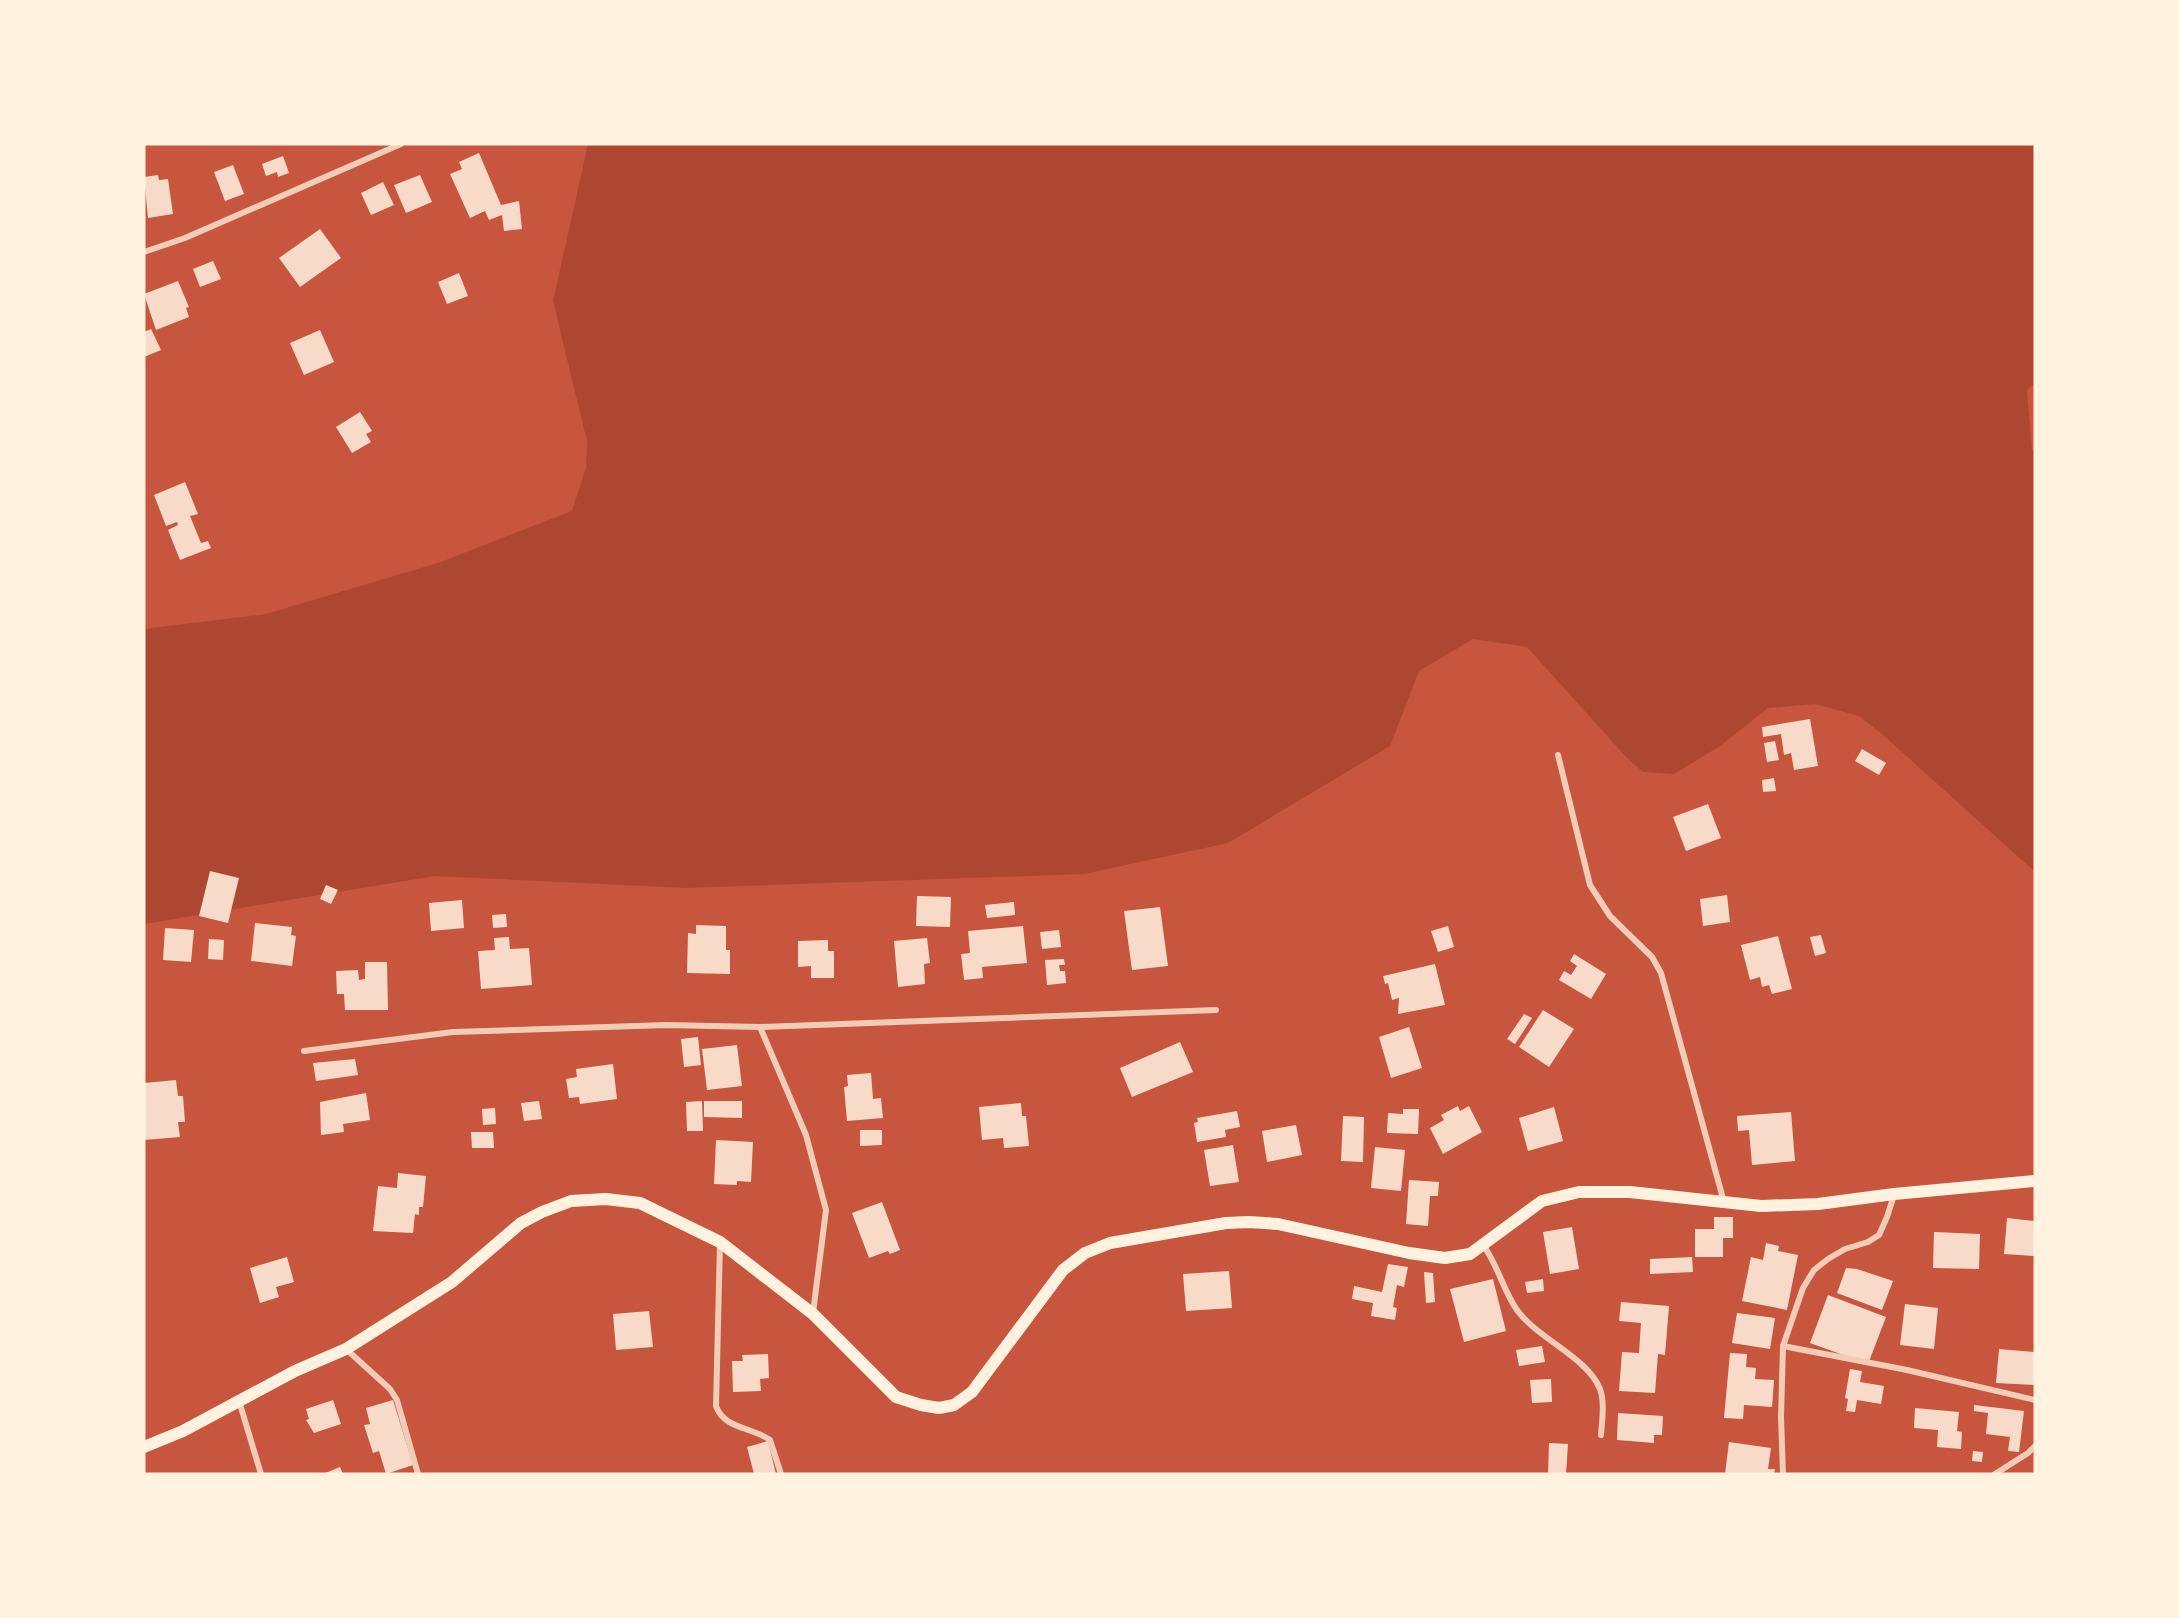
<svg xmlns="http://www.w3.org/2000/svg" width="2179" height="1618" font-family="Lato,sans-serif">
<rect width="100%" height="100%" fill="#c8553d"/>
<polygon fill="#ae4732" points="588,144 2035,144 2035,383 2027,390 2032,450 2035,453 2035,872 1882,734 1859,716 1815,704 1768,708 1720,746 1674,774 1643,772 1627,758 1527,647 1473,639 1419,671 1390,746 1228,843 1084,874 686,888 435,876 144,924 144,629 266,614 438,563 572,511 586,468 587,441 553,301"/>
<g fill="#f7dbc8">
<polygon points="479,153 501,205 519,201 522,229 504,231 502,215 489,220 485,211 470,218 450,174 462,169 459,162"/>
<polygon points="283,156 289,173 278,177 277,172 266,176 262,164"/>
<polygon points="233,165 244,194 225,201 214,172"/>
<polygon points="158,175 159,180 168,179 173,214 148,218 144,177"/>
<polygon points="420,175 432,202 406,213 394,185"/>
<polygon points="383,182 394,205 371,215 361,193"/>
<polygon points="320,229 341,258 300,287 279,258"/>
<polygon points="213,261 221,279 200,287 193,269"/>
<polygon points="459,273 468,296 447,304 438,282"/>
<polygon points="178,281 189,307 186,308 189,317 156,330 144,294"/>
<polygon points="151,329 161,350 144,357 144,332"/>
<polygon points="320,330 334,362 304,375 290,343"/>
<polygon points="360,412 372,431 366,434 371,442 352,453 336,427"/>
<polygon points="185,482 198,514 190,516 201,543 208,541 211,548 180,560 168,530 178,525 177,522 166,526 154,495"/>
<polygon points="1810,719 1818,766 1794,770 1791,753 1784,755 1781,734 1763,737 1762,727"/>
<polygon points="1775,741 1779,760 1767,762 1764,743"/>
<polygon points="1862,749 1886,763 1879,775 1855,761"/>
<polygon points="1774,778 1776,791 1763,792 1762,780"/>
<polygon points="1708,804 1721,838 1686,851 1673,817"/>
<polygon points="210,871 239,878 228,923 199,916"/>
<polygon points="326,885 338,890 331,904 320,899"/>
<polygon points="1727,895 1730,922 1703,926 1700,899"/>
<polygon points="917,896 951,897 950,927 916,926"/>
<polygon points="462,900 464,928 431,931 429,903"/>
<polygon points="1014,902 1015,915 987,918 985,905"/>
<polygon points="1160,907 1168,966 1132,970 1124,911"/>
<polygon points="506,914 507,927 493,928 492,915"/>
<polygon points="255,923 292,927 291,935 296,936 292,966 251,961"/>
<polygon points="696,925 726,926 726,950 730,950 730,974 687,973 688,933 696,934"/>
<polygon points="1023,926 1027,963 982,967 983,978 964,980 961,954 970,953 968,931"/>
<polygon points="1448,926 1454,947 1438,952 1431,931"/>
<polygon points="165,928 194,930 191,962 163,960"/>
<polygon points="1059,930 1061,947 1042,949 1040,932"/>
<polygon points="1821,935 1826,953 1815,956 1810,937"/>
<polygon points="1778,936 1792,989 1772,994 1769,985 1762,987 1760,977 1750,980 1741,945"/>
<polygon points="509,937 510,949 529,948 532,985 481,989 478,951 495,950 494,938"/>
<polygon points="927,938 930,963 924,964 925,984 898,987 894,941"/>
<polygon points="209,939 224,940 223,960 208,959"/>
<polygon points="828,940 828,951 834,951 834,978 811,978 811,966 798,967 798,941"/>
<polygon points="1574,954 1606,974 1591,999 1559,980 1564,971 1571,975 1577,966 1570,961"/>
<polygon points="1064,959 1065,965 1059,965 1060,971 1065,971 1066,983 1047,985 1045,960"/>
<polygon points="365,962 387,962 388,1010 345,1010 344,994 337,994 336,971 358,970 359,980 365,979"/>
<polygon points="1435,964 1445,1005 1398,1014 1399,998 1392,1000 1388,983 1385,984 1383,976"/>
<polygon points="1543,1010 1574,1029 1549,1067 1519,1047"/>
<polygon points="1524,1014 1532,1018 1515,1044 1507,1039"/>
<polygon points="1409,1027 1422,1068 1391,1078 1379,1037"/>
<polygon points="698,1037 701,1065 684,1067 681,1039"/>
<polygon points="1180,1042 1193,1072 1132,1097 1120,1068"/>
<polygon points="737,1045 742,1086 707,1090 702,1049"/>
<polygon points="355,1059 358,1075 316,1081 313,1063"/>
<polygon points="613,1064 617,1099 580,1104 579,1097 569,1098 566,1079 577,1077 576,1069"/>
<polygon points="871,1073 873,1099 881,1098 883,1118 847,1121 844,1087 848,1086 847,1075"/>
<polygon points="176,1080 178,1096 183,1096 185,1122 178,1122 180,1137 144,1140 144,1083"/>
<polygon points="366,1093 370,1120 343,1124 344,1132 321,1135 320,1102"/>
<polygon points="539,1101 542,1119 524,1121 521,1103"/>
<polygon points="702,1101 703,1131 687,1131 686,1102"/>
<polygon points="704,1101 742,1101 742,1118 704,1117"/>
<polygon points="1021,1103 1022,1116 1026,1116 1029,1146 1004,1148 1003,1138 982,1140 979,1107"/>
<polygon points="1458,1106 1460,1111 1469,1106 1482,1132 1443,1154 1430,1128 1444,1120 1441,1115"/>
<polygon points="1554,1107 1563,1141 1528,1151 1519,1118"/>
<polygon points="495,1108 496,1124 483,1125 482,1109"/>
<polygon points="1403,1109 1419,1109 1418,1134 1387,1133 1388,1113 1403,1114"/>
<polygon points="1237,1111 1240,1127 1225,1130 1226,1137 1197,1142 1194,1123 1198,1122 1197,1118"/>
<polygon points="1791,1112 1795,1161 1752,1165 1749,1130 1738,1131 1737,1116"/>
<polygon points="1343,1116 1364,1117 1363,1162 1341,1161"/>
<polygon points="1296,1125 1302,1155 1267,1162 1262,1131"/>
<polygon points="860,1130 882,1130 882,1145 860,1146"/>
<polygon points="471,1132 493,1132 494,1148 472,1148"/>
<polygon points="716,1140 753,1142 751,1182 737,1181 737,1185 714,1184"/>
<polygon points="1233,1145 1239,1182 1210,1186 1204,1150"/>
<polygon points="1375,1147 1405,1150 1401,1191 1371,1188"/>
<polygon points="398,1173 426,1176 423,1207 419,1207 419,1215 415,1214 413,1233 373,1231 378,1186 397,1188"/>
<polygon points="1409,1180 1439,1182 1438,1196 1430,1196 1428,1226 1406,1224"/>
<polygon points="882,1202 900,1250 890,1254 888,1251 869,1258 852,1213"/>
<polygon points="1714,1217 1733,1217 1733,1238 1723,1238 1723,1257 1695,1257 1695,1229 1714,1229"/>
<polygon points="2007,1218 2035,1221 2035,1256 2004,1254"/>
<polygon points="1572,1227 1579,1269 1550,1274 1543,1232"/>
<polygon points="1934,1232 1980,1234 1979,1269 1933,1268"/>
<polygon points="1766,1243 1779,1246 1778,1251 1798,1255 1787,1310 1742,1301 1751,1257 1763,1260"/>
<polygon points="287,1257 294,1282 276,1287 279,1297 260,1303 250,1268"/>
<polygon points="1692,1257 1693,1272 1650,1274 1650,1259"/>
<polygon points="1388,1264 1408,1267 1404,1287 1397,1285 1393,1307 1397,1308 1395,1320 1371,1316 1373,1303 1352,1299 1354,1286 1382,1292"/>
<polygon points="1846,1268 1857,1269 1893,1281 1882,1310 1837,1293"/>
<polygon points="1229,1271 1232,1308 1186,1311 1183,1274"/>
<polygon points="1424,1272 1433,1273 1435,1302 1426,1303"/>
<polygon points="1493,1279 1506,1331 1464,1342 1450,1289"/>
<polygon points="1543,1279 1544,1291 1527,1293 1525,1282"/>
<polygon points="1828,1295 1886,1317 1868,1364 1810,1343"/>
<polygon points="1621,1302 1669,1306 1665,1355 1658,1354 1655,1393 1619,1391 1622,1352 1639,1353 1641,1323 1619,1321"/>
<polygon points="1905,1304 1938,1308 1934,1349 1900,1345"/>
<polygon points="649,1311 653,1347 616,1350 613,1314"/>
<polygon points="1737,1313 1775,1318 1770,1349 1732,1343"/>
<polygon points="1542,1346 1545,1362 1519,1366 1516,1350"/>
<polygon points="1999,1349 2035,1352 2035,1385 1996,1383"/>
<polygon points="1730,1353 1747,1354 1746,1367 1756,1368 1755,1379 1774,1380 1772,1407 1744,1405 1743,1419 1724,1418"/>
<polygon points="768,1354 769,1378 760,1379 761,1391 733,1392 732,1361 743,1361 742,1355"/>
<polygon points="1850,1369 1862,1371 1860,1382 1884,1386 1881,1404 1857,1400 1855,1412 1846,1411 1848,1399 1845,1398"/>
<polygon points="1551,1379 1552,1402 1532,1403 1530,1380"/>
<polygon points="333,1400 341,1424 314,1433 306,1420 309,1419 306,1409"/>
<polygon points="393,1400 413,1465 386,1474 379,1451 373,1453 364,1425 370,1424 366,1408"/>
<polygon points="1974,1405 2024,1411 2019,1452 2008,1451 2010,1437 1986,1434 1988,1413 1974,1411"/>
<polygon points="1915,1408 1959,1412 1957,1431 1962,1432 1961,1449 1937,1447 1938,1430 1914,1428"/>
<polygon points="1618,1413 1663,1416 1662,1435 1654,1435 1654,1443 1617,1440"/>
<polygon points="768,1441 776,1474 754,1474 747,1447"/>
<polygon points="1729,1442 1771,1448 1768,1469 1775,1469 1774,1474 1725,1474"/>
<polygon points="1549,1443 1568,1444 1566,1474 1548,1474"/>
<polygon points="1973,1451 1983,1452 1982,1462 1972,1461"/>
<polygon points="340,1467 343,1474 323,1474"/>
</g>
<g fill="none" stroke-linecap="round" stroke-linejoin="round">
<g stroke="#f1ccb7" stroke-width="6">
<polyline points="144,252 185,238 401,144"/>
<polyline points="1558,755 1590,885 1610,916 1652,957 1661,973 1724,1202"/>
<polyline points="760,1027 806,1135 826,1210 813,1313"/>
<polyline points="304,1051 453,1032 666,1025 760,1027 1216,1010"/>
<path d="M720,1243L716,1406C724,1429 752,1427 770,1440L781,1474"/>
<path d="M1483,1245C1498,1265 1503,1290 1517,1310C1538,1339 1587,1357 1600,1389C1605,1403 1602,1420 1601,1435"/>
<polyline points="1783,1346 1907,1370 2035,1400"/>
<polyline points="346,1349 390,1389 397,1400 418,1474"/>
<polyline points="239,1401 261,1474"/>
<polyline points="1783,1474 1781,1417 1783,1346 1803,1288 1814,1270 1828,1259 1845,1249 1868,1242 1879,1235 1887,1217 1894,1195"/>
<polyline points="1995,1474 2028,1453 2035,1446"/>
</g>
<polyline stroke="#fff3e0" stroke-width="12" points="144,1447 183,1431 295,1371 346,1349 452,1282 521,1223 542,1212 571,1201 606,1199 640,1203 720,1242 813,1314 896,1397 921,1405 939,1408 954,1405 972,1392 1063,1270 1085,1253 1110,1243 1226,1223 1249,1222 1278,1224 1409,1253 1445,1258 1470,1254 1542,1201 1579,1192 1630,1192 1761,1206 1818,1204 1894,1194 2035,1181"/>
</g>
<rect width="2179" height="1618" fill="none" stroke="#fff3e0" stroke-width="291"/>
</svg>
